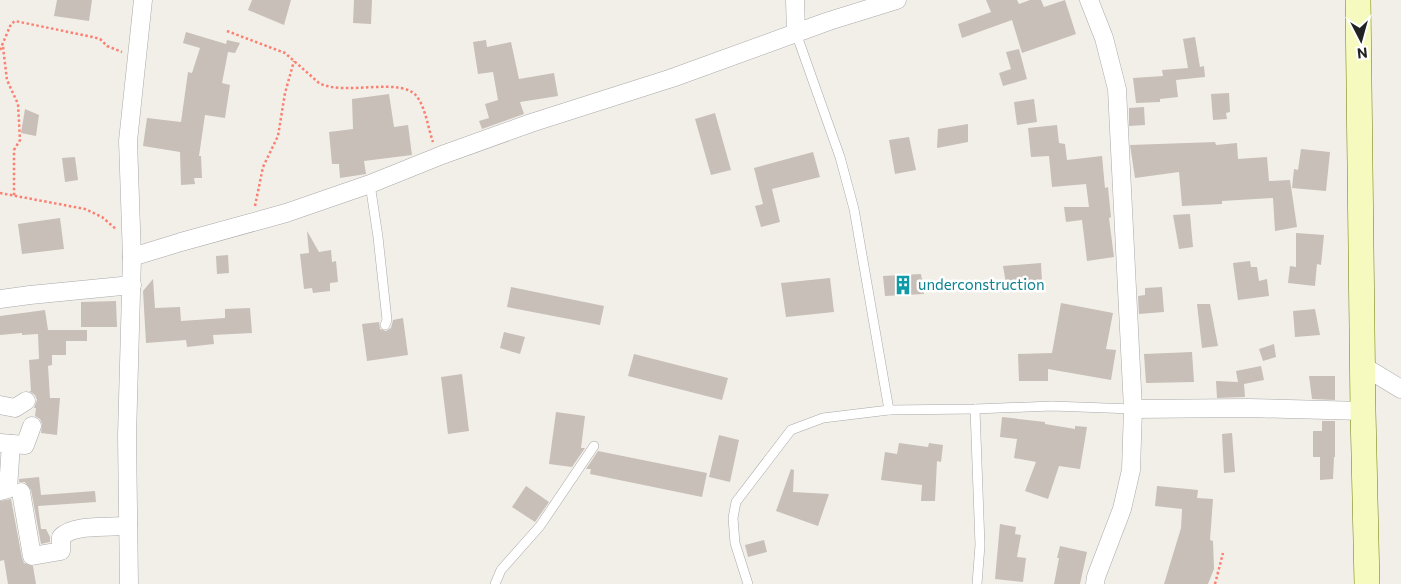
<svg xmlns="http://www.w3.org/2000/svg" width="1401" height="584" font-family="Commissioner,sans-serif">
<rect width="100%" height="100%" fill="#f2efe9"/>
<g fill="#c7bfb8">
<polygon points="57,0 92,0 89,21 54,16"/>
<polygon points="252,0 291,0 284,25 248,10"/>
<polygon points="354,0 372,0 371,24 353,23"/>
<polygon points="986,0 1017,0 1019,4 1030,0 1041,0 1044,7 1065,0 1076,34 1022,53 1012,20 962,38 958,24 991,12"/>
<polygon points="186,32 226,44 227,40 240,43 235,53 228,52 222,83 230,85 225,118 205,115 199,156 201,156 202,178 194,178 195,184 181,185 180,152 143,146 147,118 181,122 188,72 192,73 200,48 183,43"/>
<polygon points="1195,37 1200,67 1204,66 1205,77 1176,80 1178,97 1160,99 1160,102 1136,103 1133,78 1163,76 1162,70 1188,68 1183,39"/>
<polygon points="486,40 487,47 511,42 519,79 554,73 558,96 520,102 524,114 482,129 479,121 489,118 485,104 498,100 493,72 478,74 473,42"/>
<polygon points="1019,49 1027,79 1003,86 999,73 1011,69 1006,52"/>
<polygon points="1229,93 1230,112 1226,113 1227,119 1213,120 1211,94"/>
<polygon points="389,94 394,127 408,125 412,155 364,161 366,174 340,178 339,164 332,164 329,132 353,129 352,99"/>
<polygon points="1034,99 1037,122 1017,125 1014,102"/>
<polygon points="1144,107 1145,125 1129,126 1129,108"/>
<polygon points="25,109 39,115 36,136 21,133"/>
<polygon points="715,113 731,170 711,175 695,119"/>
<polygon points="968,124 968,142 937,148 938,129"/>
<polygon points="1057,125 1059,143 1065,144 1067,160 1102,156 1105,188 1108,187 1111,217 1109,218 1114,257 1087,261 1082,220 1066,222 1064,207 1089,207 1086,184 1052,187 1049,156 1031,157 1028,128"/>
<polygon points="909,137 916,170 895,174 889,140"/>
<polygon points="1215,142 1216,145 1237,143 1238,159 1267,157 1269,181 1290,180 1297,227 1275,231 1273,198 1222,201 1222,204 1182,206 1179,172 1135,178 1130,145"/>
<polygon points="1301,149 1330,152 1326,191 1292,188 1294,169 1298,170"/>
<polygon points="813,152 820,177 772,189 780,222 761,227 755,206 763,204 754,168"/>
<polygon points="75,157 78,180 65,182 62,158"/>
<polygon points="1190,214 1193,247 1179,249 1173,215"/>
<polygon points="60,218 64,249 22,254 18,224"/>
<polygon points="307,231 319,252 331,250 332,262 336,261 338,282 330,283 330,291 313,293 312,288 304,289 300,254 309,253"/>
<polygon points="1296,233 1324,235 1321,265 1317,264 1315,286 1288,283 1290,266 1296,267"/>
<polygon points="228,255 229,273 217,274 216,256"/>
<polygon points="1250,261 1251,267 1257,267 1259,281 1267,279 1269,296 1238,300 1233,263"/>
<polygon points="1041,263 1042,281 1006,283 1003,266"/>
<polygon points="921,274 924,294 885,296 883,276"/>
<polygon points="830,278 834,312 786,317 781,283"/>
<polygon points="153,279 155,308 180,307 181,321 225,318 225,309 250,308 252,333 213,335 214,344 187,347 186,340 146,343 143,291"/>
<polygon points="511,287 604,306 600,325 507,307"/>
<polygon points="1162,287 1164,312 1139,314 1138,296 1145,295 1145,288"/>
<polygon points="116,301 117,327 81,327 81,302"/>
<polygon points="1061,303 1113,313 1106,349 1116,350 1111,380 1048,369 1048,381 1019,381 1018,354 1052,353"/>
<polygon points="1197,304 1210,304 1218,346 1202,348"/>
<polygon points="1315,309 1320,335 1295,337 1293,311"/>
<polygon points="45,310 48,330 87,330 87,341 66,341 66,355 52,355 52,365 48,366 50,398 60,398 57,435 41,433 42,424 40,419 35,416 36,408 34,408 37,400 35,395 29,391 31,391 29,360 39,359 38,334 22,335 22,333 0,335 0,316"/>
<polygon points="403,318 408,355 367,361 362,324 379,322 380,329 386,331 391,328 393,320"/>
<polygon points="504,332 525,337 520,354 500,348"/>
<polygon points="1274,344 1276,357 1263,361 1259,349"/>
<polygon points="1192,352 1194,382 1146,383 1144,354"/>
<polygon points="634,354 728,378 722,400 628,376"/>
<polygon points="1261,366 1264,380 1244,384 1245,397 1217,398 1216,381 1238,382 1236,371"/>
<polygon points="462,374 469,431 448,434 441,377"/>
<polygon points="1309,376 1335,376 1335,400 1312,399"/>
<polygon points="556,412 585,416 581,448 585,448 572,467 549,464"/>
<polygon points="1002,417 1045,422 1045,424 1075,429 1075,426 1087,427 1080,469 1059,466 1048,499 1025,491 1036,462 1014,458 1017,439 1000,437"/>
<polygon points="1322,421 1335,421 1335,457 1334,457 1333,479 1320,480 1320,457 1313,457 1313,431 1322,431"/>
<polygon points="1232,433 1235,472 1224,473 1222,434"/>
<polygon points="719,435 739,440 730,482 709,477"/>
<polygon points="899,443 928,447 929,443 943,445 941,462 937,461 935,501 921,501 922,485 881,480 885,452 897,454"/>
<polygon points="598,451 707,473 702,497 590,474 591,469 586,469"/>
<polygon points="791,469 794,470 793,492 829,494 818,526 776,511"/>
<polygon points="39,477 41,495 95,491 96,502 38,506 41,529 46,529 50,537 50,542 41,544 31,490 25,482 19,482 19,479"/>
<polygon points="526,486 549,502 535,522 512,507"/>
<polygon points="1157,486 1198,490 1197,498 1213,499 1210,540 1213,541 1214,569 1208,584 1164,584 1181,528 1182,509 1155,506"/>
<polygon points="11,499 22,558 24,563 33,566 36,584 8,584 4,560 0,561 0,501"/>
<polygon points="1000,524 1016,527 1015,534 1021,535 1017,557 1026,558 1023,582 995,579"/>
<polygon points="764,540 767,552 748,557 745,545"/>
<polygon points="1060,546 1087,552 1080,584 1054,584 1059,558 1057,558"/>
</g>
<g fill="none" stroke-linecap="round" stroke-linejoin="round">
<defs>
<g id="lane">
<polyline points="796,33 840,157 854,209 889,410"/>
<polyline points="370,184 378,237 387,320 385,325"/>
<polyline points="975,409 980,545 977,584"/>
<polyline points="495,584 501,570 540,526 594,446"/>
<polyline points="748,584 735,543 733,518 736,502 791,430 823,418 889,410 975,409 1052,406 1133,409"/>
</g>
<g id="street">
<polyline points="795,0 796,33"/>
<polyline points="1089,0 1104,38 1117,89 1133,409 1131,470 1122,509 1096,577 1095,584"/>
<polyline points="132,257 181,242 286,213 370,184 442,155 531,123 672,78 829,21 897,0"/>
<polyline points="0,299 30,295 132,285"/>
<polyline points="1363,366 1401,389"/>
<polyline points="0,405 15,408 26,401"/>
<polyline points="1133,409 1248,408 1363,411"/>
<polyline points="0,443 25,445 32,426"/>
<polyline points="0,491 8,489 11,444"/>
<path d="M21,492L32,556L61,551V537C75,523 109,529 128,525"/>
<polyline points="129,584 127,436 132,257 128,141 143,0"/>
</g>
<polyline id="secondary" points="1358,0 1363,411 1367,584"/>
</defs>
<use href="#lane" stroke="#a9a9a9" stroke-width="10"/>
<use href="#street" stroke="#a9a9a9" stroke-width="19"/>
<use href="#secondary" stroke="#707d05" stroke-width="26"/>
<g stroke="#fa8072" stroke-width="2.5" stroke-dasharray="2.5 2.5" stroke-linecap="butt">
<path d="M227,31L285,53L319,83C345,97 404,75 418,98C426,110 428,128 433,142"/>
<polyline points="3,47 7,80 18,104 20,140 14,150 14,196"/>
<polyline points="0,50 11,24 15,21 93,37 100,39 107,46 122,52"/>
<polyline points="0,193 85,209 102,217 116,229"/>
<polyline points="255,206 263,167 278,136 285,93 294,61"/>
<polyline points="1215,584 1223,553"/>
</g>
<use href="#lane" stroke="#fff" stroke-width="9"/>
<use href="#street" stroke="#fff" stroke-width="18"/>
<use href="#secondary" stroke="#f7fabf" stroke-width="25"/>
</g>
<defs>
<symbol id="building-bare" viewBox="-9 -9 18 18"><path d="M-4-6H4V6H1V3H-1V6H-4ZM-2.5-4.3h1.7v1.8h-1.7ZM.8-4.3h1.7v1.8H.8ZM-2.5-1h1.7V.8h-1.7ZM.8-1h1.7V.8H.8Z" fill="#0f9aa8" stroke="#fff" stroke-width="2.5" paint-order="stroke"/></symbol>
</defs>
<g fill-rule="evenodd">
<use href="#building-bare" x="889" y="271" width="28" height="28"/>
</g>
<g text-anchor="middle" stroke-width="5" stroke-linejoin="round" paint-order="stroke">
<g font-size="15" fill="#0d838f" stroke="#fff" text-anchor="start">
<text x="918" y="290">underconstruction</text>
</g>
</g>
<g transform="translate(1361 40) rotate(174)" stroke="#ffffff" stroke-width="4" paint-order="stroke">
<path d="M0-4L9 19L0 12L-9 19Z" fill="#222222"/>
<text y="-8" font-size="14" font-weight="bold" text-anchor="middle" fill="#222222">N</text>
</g>
</svg>
